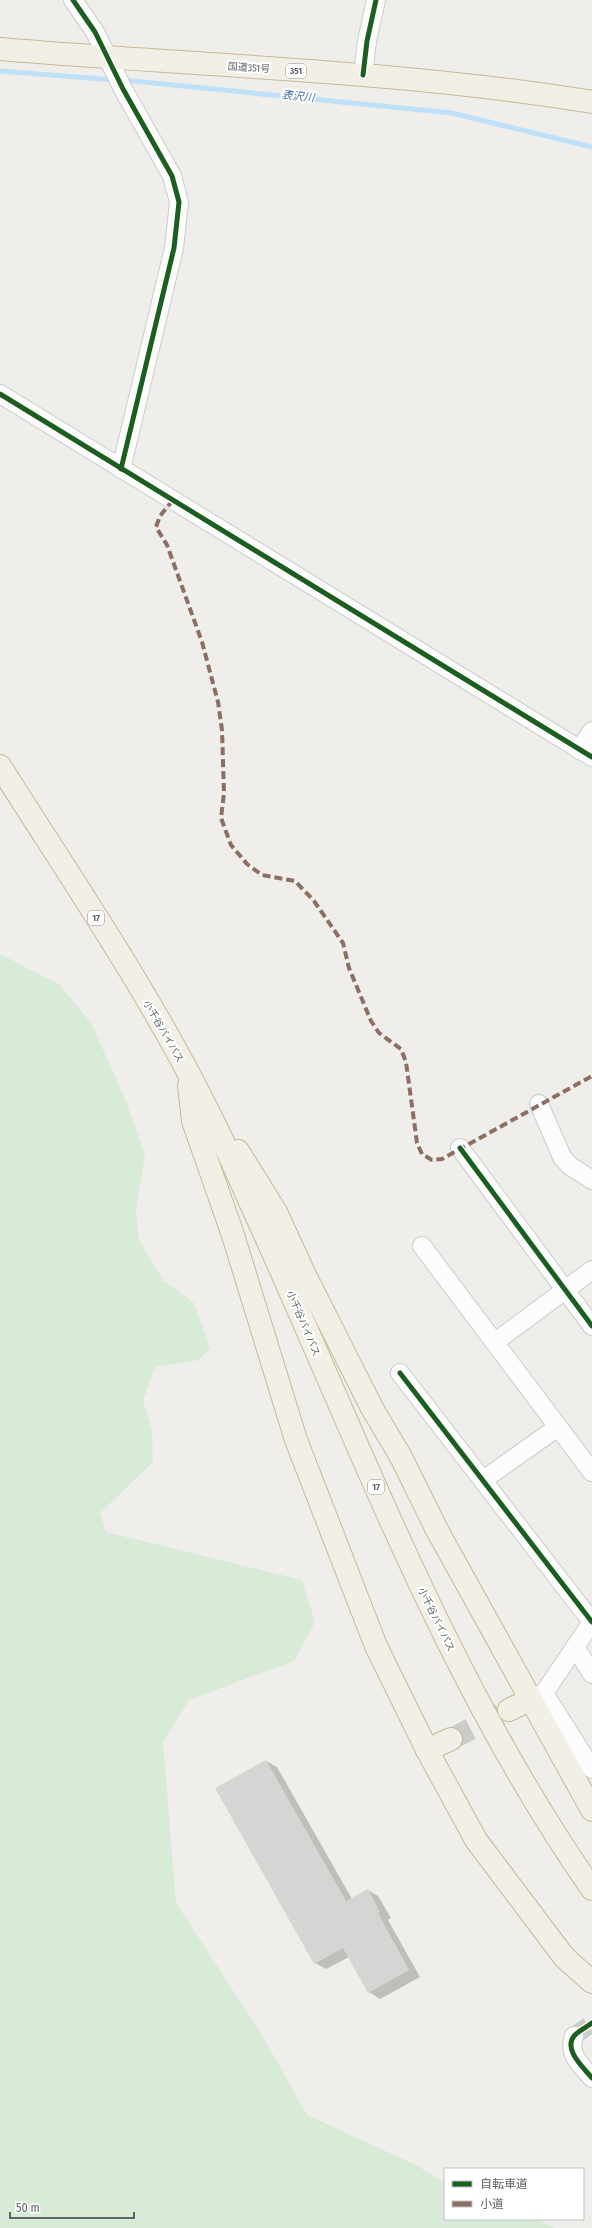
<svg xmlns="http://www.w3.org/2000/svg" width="592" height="2228" font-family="'Fira Sans Condensed','Noto Sans JP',sans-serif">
<rect width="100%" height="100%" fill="#efeeea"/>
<polygon fill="#d8ebd6" points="0,954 60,985 91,1023 124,1096 145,1155 136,1210 139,1240 163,1280 194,1303 210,1348 199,1360 155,1367 143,1400 152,1431 153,1462 100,1513 106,1532 302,1580 315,1622 294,1661 189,1700 163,1741 176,1903 262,2035 307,2115 416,2165 445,2183 445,2219 536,2219 556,2228 0,2228"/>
<polygon fill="#0003" points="266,1761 277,1767 352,1899 368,1890 378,1896 391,1918 388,1920 420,1977 380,1999 369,1992 349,1957 326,1969 315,1963"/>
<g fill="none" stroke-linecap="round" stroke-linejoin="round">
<g stroke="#bfe0f9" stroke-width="5">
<polyline points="0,71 115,80"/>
<polyline points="123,80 452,113 592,147"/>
</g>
</g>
<polygon fill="#d6d5d3" points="266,1760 346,1901 368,1889 380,1912 378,1913 409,1970 368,1993 343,1948 314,1964 215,1788"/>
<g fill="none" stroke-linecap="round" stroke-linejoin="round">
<polyline stroke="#cbcbca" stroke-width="18" stroke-dasharray="18 9" stroke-linecap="butt" points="574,2036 592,2023"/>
<polyline stroke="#cbcbca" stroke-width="22" stroke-dasharray="22 11" stroke-linecap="butt" points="451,1739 505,1712"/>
<defs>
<g id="minor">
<polyline points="73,0 95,32 123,89 172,176 179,202 174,248 121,469"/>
<polyline points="363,75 367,41 376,0"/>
<polyline points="0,394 592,757"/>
<polyline points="579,750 592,731"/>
<polyline points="539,1104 562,1157 570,1166 592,1180"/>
<polyline points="460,1148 592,1326"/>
<polyline points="422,1246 592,1472"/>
<polyline points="495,1342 592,1270"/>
<polyline points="400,1373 592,1622"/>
<polyline points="483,1480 558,1427"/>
<polyline points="575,1647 592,1674"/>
<polyline points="544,1693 592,1769"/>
<polyline points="531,1699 544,1693 592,1622"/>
<path d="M574,2036C567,2054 581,2065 592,2078"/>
</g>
<g id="trunk">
<path d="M0,49C197,66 396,70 592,102"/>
<path d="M0,766C70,877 146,987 205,1105C222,1137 236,1171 251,1204C357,1435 445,1679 592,1889"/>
<polyline points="189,1085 193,1121 233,1235 296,1440 376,1646 427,1750 476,1840 564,1957 592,1982"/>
<polyline points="238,1151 276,1212 304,1273 372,1408 401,1457 437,1530 592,1810"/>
<polyline points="509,1710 531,1699"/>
<polyline points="427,1750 451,1739"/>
</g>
</defs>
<use href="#minor" stroke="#cbcccc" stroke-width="20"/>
<use href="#trunk" stroke="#c8b996" stroke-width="24"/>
<use href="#minor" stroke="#fdfcfc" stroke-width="18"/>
<use href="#trunk" stroke="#f2f0e6" stroke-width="22"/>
<polyline stroke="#8d6e63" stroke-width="4" stroke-dasharray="8 4" stroke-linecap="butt" points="173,500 160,516 156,527 167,545 202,642 218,702 222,730 224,793 221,818 231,845 247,864 262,875 295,881 314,901 343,943 349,968 371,1021 379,1033 401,1049 406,1062 417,1143 422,1154 432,1160 442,1159 592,1076"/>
<defs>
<g id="cycleway">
<polyline points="73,0 95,32 123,89 172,176 179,202 174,248 121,469"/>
<polyline points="363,75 367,41 376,0"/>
<polyline points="0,394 592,757"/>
<polyline points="460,1148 592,1326"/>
<polyline points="400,1373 592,1622"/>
<path d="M592,2023C587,2027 578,2031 574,2036C563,2050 584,2068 592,2078"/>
</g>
</defs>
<use href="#cycleway" stroke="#fff" stroke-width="8"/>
<use href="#cycleway" stroke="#1b5e20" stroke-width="5"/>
</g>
<g text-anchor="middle" stroke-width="4" stroke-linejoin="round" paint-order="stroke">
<g fill="#fff" stroke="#8f9295" stroke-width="1">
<rect x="286" y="64" width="20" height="14" rx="3"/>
<rect x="88" y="911" width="16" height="14" rx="3"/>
<rect x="368" y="1480" width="16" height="14" rx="3"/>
</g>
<g font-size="9" font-weight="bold" fill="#5f6368">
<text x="296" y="74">351</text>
<text x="96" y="921">17</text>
<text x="376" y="1490">17</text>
</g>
<g font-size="10" fill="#5f6368" stroke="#fff">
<text transform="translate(249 67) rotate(4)" y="4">国道351号</text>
<text transform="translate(164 1031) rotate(60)" y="4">小千谷バイパス</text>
<text transform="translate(304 1323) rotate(67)" y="4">小千谷バイパス</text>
<text transform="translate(437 1619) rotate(64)" y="4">小千谷バイパス</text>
</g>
<g font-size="11" font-style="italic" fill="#4174aa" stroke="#fff">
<text transform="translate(298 96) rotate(6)" y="4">表沢川</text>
</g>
</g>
<rect x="444" y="2168" width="140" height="52" fill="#ffffff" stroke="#bfc1c3"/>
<rect x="452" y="2181" width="20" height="6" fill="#1b5e20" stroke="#bfc1c3"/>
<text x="480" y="2188" font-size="12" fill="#5f6368">自転車道</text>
<rect x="452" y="2201" width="20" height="6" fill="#8d6e63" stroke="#bfc1c3"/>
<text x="480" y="2208" font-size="12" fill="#5f6368">小道</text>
<path d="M10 2212v6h124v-6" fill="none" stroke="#5f6368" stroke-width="2"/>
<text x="16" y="2212" font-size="12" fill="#5f6368" stroke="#ffffff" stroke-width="3" paint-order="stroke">50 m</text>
</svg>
